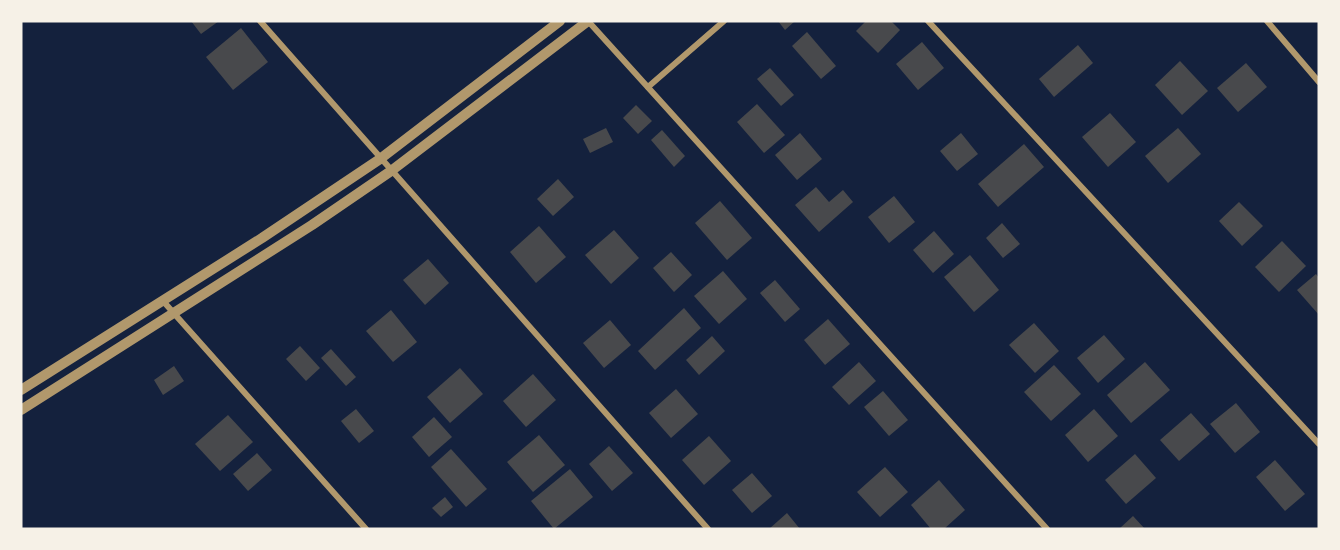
<svg xmlns="http://www.w3.org/2000/svg" width="1340" height="550" font-family="'PT Sans Narrow',sans-serif">
<rect width="100%" height="100%" fill="#14213d"/>
<g fill="#48494c">
<polygon points="191,21 219,21 201,34"/>
<polygon points="778,21 795,21 785,30"/>
<polygon points="866,21 891,21 900,30 878,53 856,31"/>
<polygon points="241,28 268,62 233,90 206,57"/>
<polygon points="807,32 836,66 821,79 792,46"/>
<polygon points="922,42 944,68 918,90 896,64"/>
<polygon points="1078,45 1093,63 1054,97 1039,79"/>
<polygon points="1180,61 1208,91 1182,115 1155,85"/>
<polygon points="1246,63 1267,87 1238,112 1217,88"/>
<polygon points="770,68 794,95 781,106 757,79"/>
<polygon points="757,104 785,135 764,153 737,122"/>
<polygon points="636,105 652,121 638,134 623,118"/>
<polygon points="1110,113 1136,142 1108,167 1082,137"/>
<polygon points="606,128 613,142 590,153 583,139"/>
<polygon points="1178,128 1201,154 1168,183 1145,156"/>
<polygon points="662,130 685,156 674,167 651,140"/>
<polygon points="800,133 822,159 797,180 775,155"/>
<polygon points="961,133 978,154 957,171 940,151"/>
<polygon points="1024,144 1044,167 998,207 978,184"/>
<polygon points="558,179 574,197 553,216 537,199"/>
<polygon points="816,187 829,202 843,190 853,202 819,232 795,205"/>
<polygon points="894,196 915,222 889,243 868,217"/>
<polygon points="720,201 752,238 727,260 695,223"/>
<polygon points="1239,202 1263,226 1242,246 1219,221"/>
<polygon points="1002,223 1020,244 1003,258 986,238"/>
<polygon points="539,226 566,257 536,283 510,252"/>
<polygon points="614,230 639,258 611,284 585,255"/>
<polygon points="934,231 954,254 933,273 913,250"/>
<polygon points="1282,241 1306,266 1279,292 1255,267"/>
<polygon points="671,252 692,275 674,292 653,268"/>
<polygon points="970,255 999,290 974,312 944,277"/>
<polygon points="428,259 449,283 425,305 403,280"/>
<polygon points="723,271 747,299 719,324 694,296"/>
<polygon points="1316,274 1319,278 1319,315 1297,290"/>
<polygon points="775,280 800,309 785,322 760,293"/>
<polygon points="684,308 701,328 655,370 638,351"/>
<polygon points="391,310 417,342 393,362 366,331"/>
<polygon points="828,319 850,344 825,365 804,340"/>
<polygon points="610,320 631,345 604,368 583,343"/>
<polygon points="1034,323 1059,351 1035,373 1009,345"/>
<polygon points="1104,335 1125,359 1098,383 1077,358"/>
<polygon points="712,336 725,351 699,375 686,360"/>
<polygon points="300,346 320,368 306,381 286,359"/>
<polygon points="331,349 356,377 346,386 321,358"/>
<polygon points="859,362 876,381 849,405 832,387"/>
<polygon points="1145,362 1170,390 1131,423 1107,395"/>
<polygon points="1054,365 1081,394 1051,421 1024,392"/>
<polygon points="174,366 184,381 163,395 154,380"/>
<polygon points="460,368 483,394 450,423 427,397"/>
<polygon points="533,374 556,400 526,427 503,401"/>
<polygon points="676,389 698,414 671,438 649,413"/>
<polygon points="883,391 908,420 889,436 864,407"/>
<polygon points="1236,403 1260,432 1235,453 1210,424"/>
<polygon points="356,409 374,431 359,443 341,421"/>
<polygon points="1094,409 1118,436 1088,462 1065,435"/>
<polygon points="1191,413 1210,434 1179,461 1160,440"/>
<polygon points="228,415 253,442 220,471 195,444"/>
<polygon points="434,417 452,437 429,457 412,437"/>
<polygon points="539,435 565,465 533,492 507,462"/>
<polygon points="709,436 731,461 704,485 682,460"/>
<polygon points="609,446 633,473 612,491 589,464"/>
<polygon points="451,449 487,489 466,507 431,467"/>
<polygon points="257,453 272,470 248,491 233,474"/>
<polygon points="1135,454 1156,478 1126,504 1105,480"/>
<polygon points="1275,460 1305,494 1285,511 1256,477"/>
<polygon points="885,467 908,492 880,517 857,492"/>
<polygon points="570,469 593,497 554,529 531,501"/>
<polygon points="752,473 772,496 752,513 732,490"/>
<polygon points="939,480 965,510 944,529 931,529 911,505"/>
<polygon points="445,497 453,507 441,517 432,508"/>
<polygon points="787,513 800,529 769,529"/>
<polygon points="1133,516 1145,529 1119,529"/>
</g>
<g fill="none" stroke-linecap="round" stroke-linejoin="round">
<g stroke="#b1986c" stroke-width="6">
<polyline points="260,21 708,529"/>
<polyline points="588,21 1047,529"/>
<polyline points="928,21 1319,444"/>
<polyline points="1267,21 1319,82"/>
<polyline points="648,87 724,21"/>
<polyline points="163,301 366,529"/>
</g>
<g stroke="#b1986c" stroke-width="10">
<polyline points="21,390 262,238 380,159 560,21"/>
<polyline points="21,410 312,225 391,171 588,21"/>
</g>
</g>
<rect width="1340" height="550" fill="none" stroke="#f6f1e7" stroke-width="45"/>
</svg>
